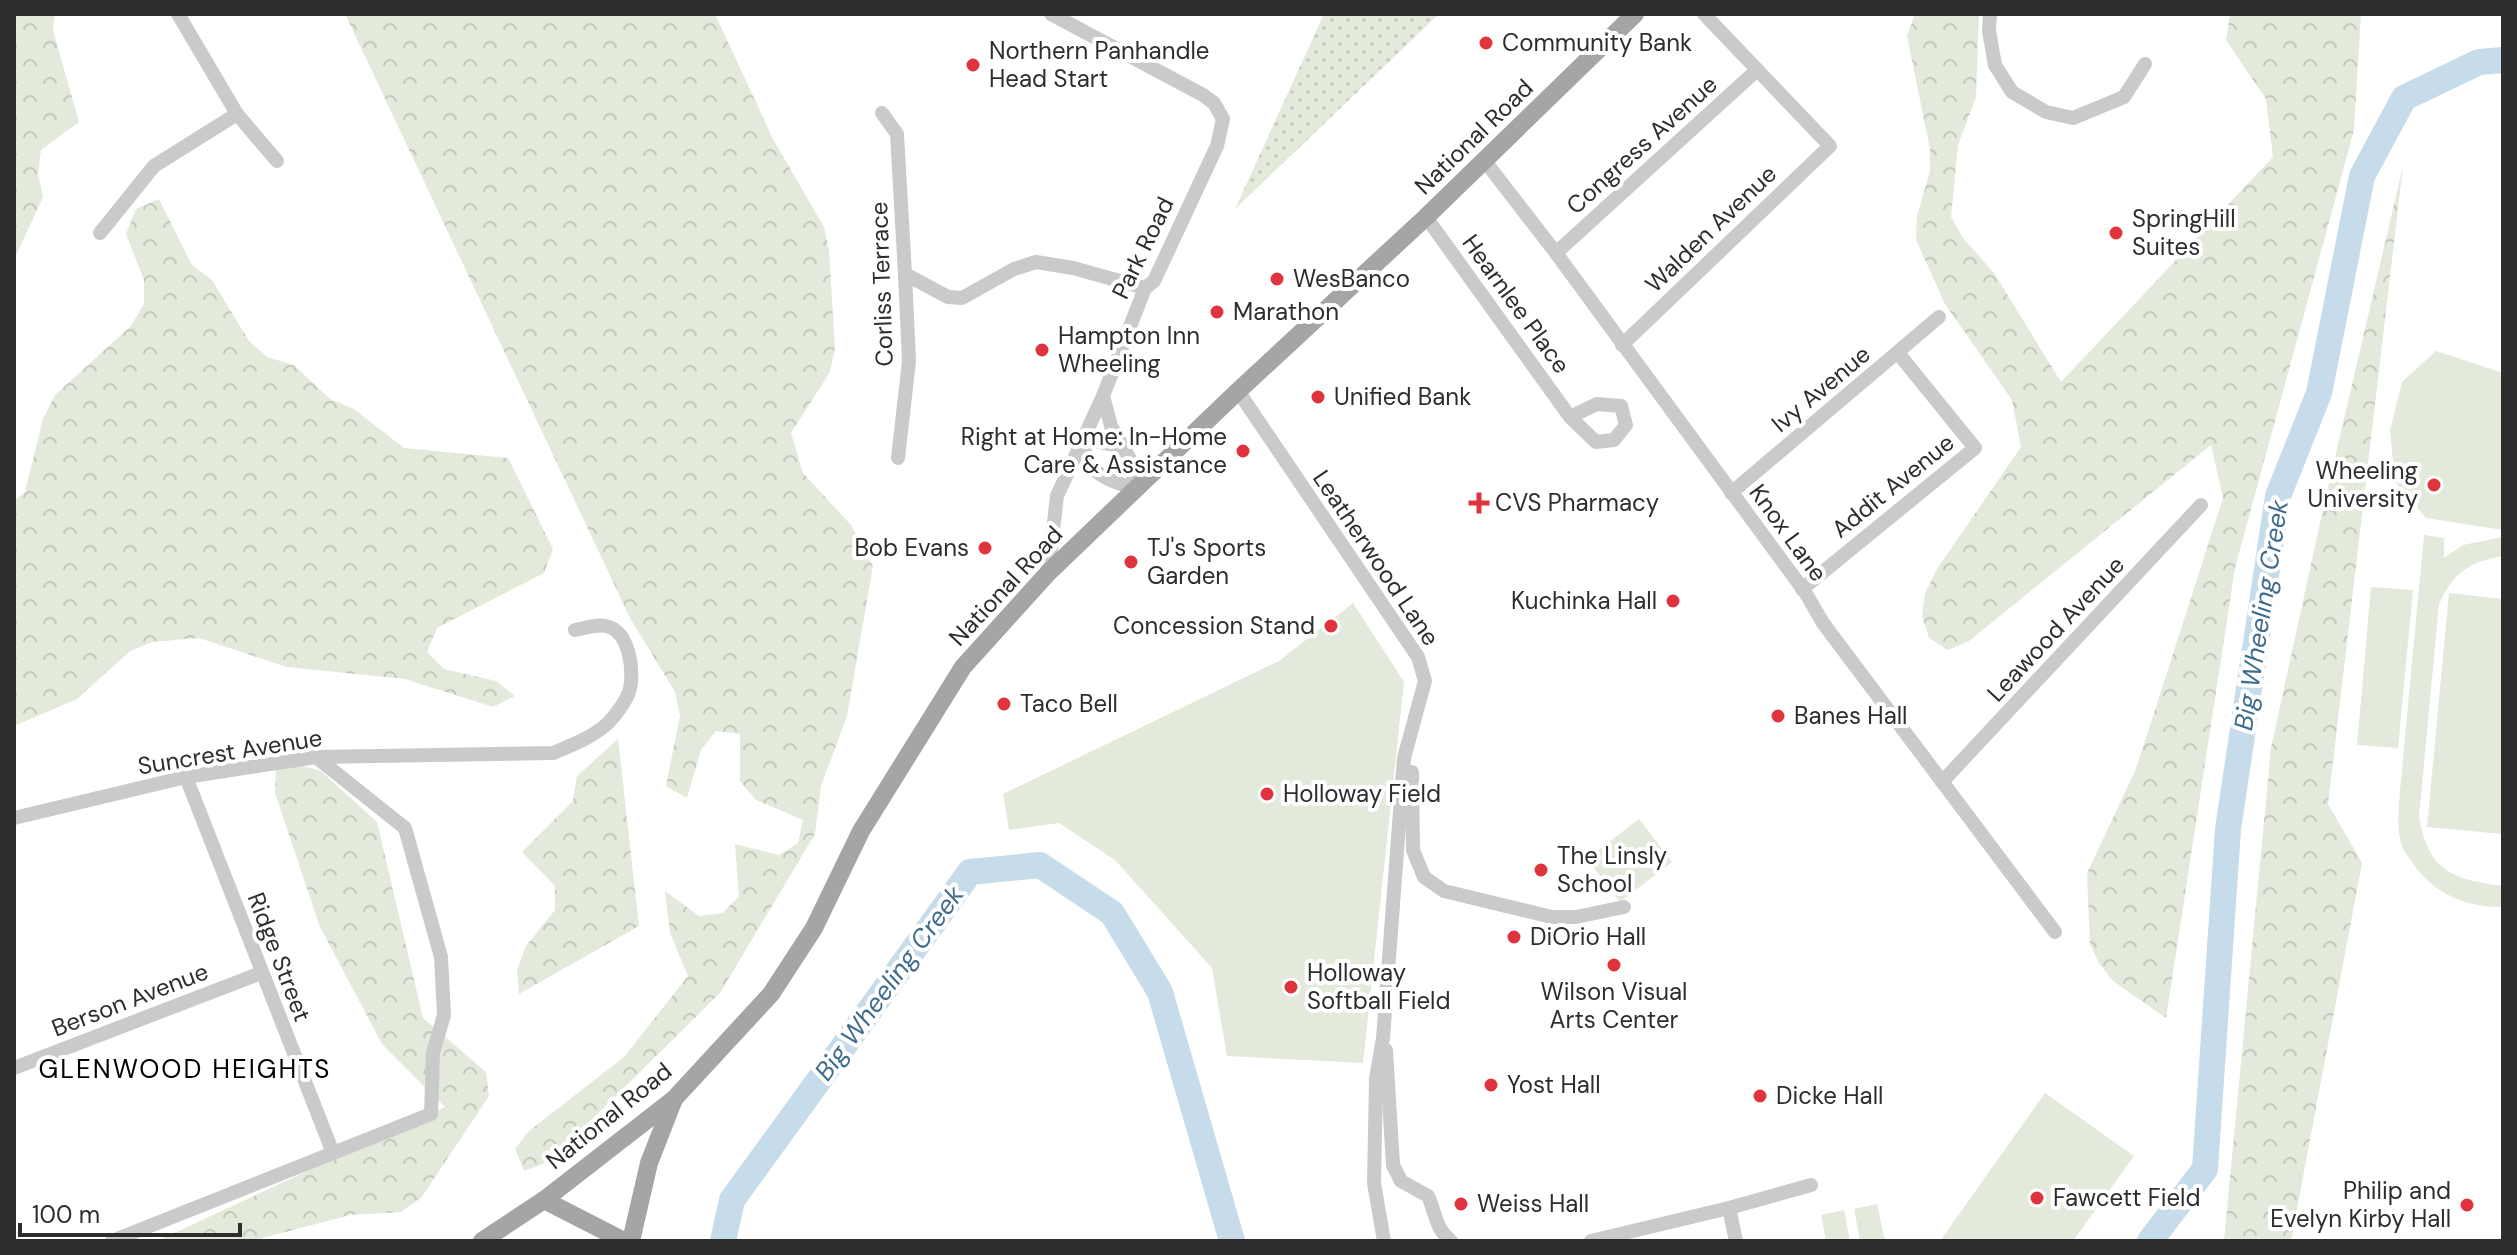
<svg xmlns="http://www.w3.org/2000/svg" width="2517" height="1255" font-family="'DM Sans',sans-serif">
<defs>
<pattern id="grass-dots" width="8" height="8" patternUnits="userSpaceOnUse" patternTransform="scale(2)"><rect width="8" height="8" fill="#e3eadb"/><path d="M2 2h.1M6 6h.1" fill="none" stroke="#c3c9bc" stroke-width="1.8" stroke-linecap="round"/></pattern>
<pattern id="forest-crowns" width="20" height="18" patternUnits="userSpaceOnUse" patternTransform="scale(2)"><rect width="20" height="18" fill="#e3eadb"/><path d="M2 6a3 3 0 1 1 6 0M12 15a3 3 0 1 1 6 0" fill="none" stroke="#c3c9bc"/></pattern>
</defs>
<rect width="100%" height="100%" fill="#fff"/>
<polygon fill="url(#grass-dots)" points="1324,14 1439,14 1235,209"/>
<g fill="url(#forest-crowns)">
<polygon points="14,14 55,14 53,30 79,122 41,150 38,174 43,197 14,260"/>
<polygon points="345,14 715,14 773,139 824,227 829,250 835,348 830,372 791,433 803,473 851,525 873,566 847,716 821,786 815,834 720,993 550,1161 524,1171 515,1149 529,1131 624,1057 688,976 670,933 665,891 699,916 723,913 739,896 735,844 779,855 798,843 803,820 756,800 740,781 740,734 716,731 701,750 687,798 666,786 680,716 675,692 630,618"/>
<polygon points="1915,14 1979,14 1976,97 1958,145 1951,217 1963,238 1994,273 2061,382 2273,157 2266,99 2226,40 2230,14 2361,14 2354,130 2235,568 2166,1018 2113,981 2099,963 2090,944 2087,873 2136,769 2223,498 2211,445 1969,641 1948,650 1929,638 1922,616 1925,593 1937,569 2021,447 2012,400 1945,304 1916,240 1917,216 1930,171 1930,149 1907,36"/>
<polygon points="2403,166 2328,804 2362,863 2291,1241 2224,1241 2271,748 2323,509"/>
<polygon points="159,199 192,265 212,280 249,341 267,357 294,365 330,399 354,409 404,448 508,458 553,549 544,573 437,628 427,652 444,669 496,681 515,696 493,707 405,679 287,667 199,638 152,642 130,651 77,699 14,726 14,501 25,492 43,419 55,395 131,326 144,304 144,280 126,234 136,209"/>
<polygon points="618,739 639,926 519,994 517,970 526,946 555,910 555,886 522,852 573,801 577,776"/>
<polygon points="299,765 321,771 377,822 423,1018 486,1072 489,1096 421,1198 401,1212 350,1215 251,1241 157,1241 445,1107 382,1044 320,927 275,793 276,769"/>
</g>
<g fill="#e3eadb">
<polygon points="2436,351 2503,373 2503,530 2426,518 2395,482 2390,430 2402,382"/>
<path d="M2424,535L2444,538V558L2463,545L2503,537V556C2469,562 2454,572 2439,604L2419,817C2429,872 2452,879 2503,886V907C2467,908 2432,893 2412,862C2409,857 2404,852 2402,846C2396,829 2399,808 2400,790Z"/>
<polygon points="2371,587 2413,590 2398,748 2357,745"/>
<polygon points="2449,593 2503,599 2503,834 2427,827"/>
<polygon points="1353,603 1404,682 1363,1063 1227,1056 1212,968 1115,860 1059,823 1009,830 1003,794 1279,661"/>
<polygon points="1639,819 1672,862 1620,902 1587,859"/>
<polygon points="2045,1093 2134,1156 2073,1241 1940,1241"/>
<polygon points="1877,1204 1885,1241 1860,1241 1854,1209"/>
<polygon points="1844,1210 1850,1241 1826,1241 1821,1215"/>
</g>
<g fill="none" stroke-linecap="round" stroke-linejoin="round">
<g stroke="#c7dcea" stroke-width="26">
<polyline points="723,1241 732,1200 970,872 1040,865 1112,913 1160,992 1232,1241"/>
<polyline points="2150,1241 2205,1169 2228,829 2278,496 2319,393 2362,176 2404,98 2479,62 2503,60"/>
</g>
<g stroke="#cacaca" stroke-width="14">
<polyline points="178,14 237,114 277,161"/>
<polyline points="1990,14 1989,31 1995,65 2012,92 2046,112 2073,118 2124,97 2145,64"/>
<polyline points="882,113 897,134 905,274 909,361 898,458"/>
<polyline points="1484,160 1556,253 1805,592 1823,623 2055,932"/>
<polyline points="1426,217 1570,417 1596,442 1614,440 1626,425 1621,406 1597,404 1570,417"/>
<polyline points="100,233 154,166 237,114"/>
<polyline points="1556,253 1757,70"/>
<polyline points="905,274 948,297 962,298 1014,269 1036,262 1073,268 1145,288"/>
<polyline points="1622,345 1830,146 1704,14"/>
<polyline points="1238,391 1418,657 1425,681 1404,758 1383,1038 1376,1079 1374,1183 1384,1241"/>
<path d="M1083,439C1085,474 1106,479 1135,489L1130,459L1111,426L1103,396"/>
<polyline points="1083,439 1114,445 1126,451"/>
<polyline points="1731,493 1939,317"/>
<polyline points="1048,573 1057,496 1103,396 1145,288 1154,281 1217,146 1223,119 1214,103 1203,95 1051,14"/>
<polyline points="1802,589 1975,448 1898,353"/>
<polyline points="1412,772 1413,850 1424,877 1444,891 1552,917 1576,917 1624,907"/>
<polyline points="186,777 333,1153"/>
<polyline points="1942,782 2201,505"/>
<path d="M14,818L186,777L316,757L553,753C572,745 593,737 608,723C615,716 626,701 629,692C635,673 630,631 606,626C597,624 585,628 575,630"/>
<path d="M1386,1050L1393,1165L1401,1181L1428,1196C1436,1213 1435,1229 1451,1241"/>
<polyline points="14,1068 261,973"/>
<polyline points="1729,1208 1736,1241"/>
<polyline points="112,1241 431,1114 433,1053 444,1015 441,957 405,828 316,757"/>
<polyline points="1591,1241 1729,1208 1811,1185"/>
</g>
<g stroke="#a5a5a5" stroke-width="18">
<polyline points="544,1200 624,1241"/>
<polyline points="482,1241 544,1200 674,1099 771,994 814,928 861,831 963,667 1048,573 1238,391 1426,217 1635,14"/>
<polyline points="631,1241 649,1163 674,1099"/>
</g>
</g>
<g fill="#df333d" stroke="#fff" stroke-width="3">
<circle cx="1486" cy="43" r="8"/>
<circle cx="973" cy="65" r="8"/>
<circle cx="2116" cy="233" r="8"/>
<circle cx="1277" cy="279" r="8"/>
<circle cx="1217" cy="312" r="8"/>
<circle cx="1042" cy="350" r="8"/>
<circle cx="1318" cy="397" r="8"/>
<circle cx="1243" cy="451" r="8"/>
<circle cx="2434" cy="485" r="8"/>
<path d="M1475 491h8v8h8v8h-8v8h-8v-8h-8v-8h8z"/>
<circle cx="985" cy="548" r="8"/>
<circle cx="1131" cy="562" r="8"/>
<circle cx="1673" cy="601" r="8"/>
<circle cx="1331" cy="626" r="8"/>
<circle cx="1004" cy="704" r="8"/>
<circle cx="1778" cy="716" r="8"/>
<circle cx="1267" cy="794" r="8"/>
<circle cx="1541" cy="870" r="8"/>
<circle cx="1514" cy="937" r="8"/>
<circle cx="1614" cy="965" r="8"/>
<circle cx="1291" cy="987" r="8"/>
<circle cx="1491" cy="1085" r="8"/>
<circle cx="1760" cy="1096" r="8"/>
<circle cx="2037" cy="1198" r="8"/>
<circle cx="1461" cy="1204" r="8"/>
<circle cx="2467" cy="1205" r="8"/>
</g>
<g text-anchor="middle" stroke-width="8" stroke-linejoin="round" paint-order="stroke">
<g font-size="24" fill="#2d2d2d" stroke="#fff" text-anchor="start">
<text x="1502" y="51">Community Bank</text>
<text x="989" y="59">Northern Panhandle<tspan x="989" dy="28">Head Start</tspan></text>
<text x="2132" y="227">SpringHill<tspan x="2132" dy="28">Suites</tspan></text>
<text x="1293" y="287">WesBanco</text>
<text x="1233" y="320">Marathon</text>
<text x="1058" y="344">Hampton Inn<tspan x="1058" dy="28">Wheeling</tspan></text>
<text x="1334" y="405">Unified Bank</text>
<text x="1227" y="445" text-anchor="end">Right at Home: In-Home<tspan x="1227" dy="28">Care &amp; Assistance</tspan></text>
<text x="2418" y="479" text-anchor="end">Wheeling<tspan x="2418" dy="28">University</tspan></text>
<text x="1495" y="511">CVS Pharmacy</text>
<text x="969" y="556" text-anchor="end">Bob Evans</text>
<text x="1147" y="556">TJ's Sports<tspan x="1147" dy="28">Garden</tspan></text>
<text x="1657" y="609" text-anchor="end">Kuchinka Hall</text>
<text x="1315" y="634" text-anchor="end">Concession Stand</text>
<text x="1020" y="712">Taco Bell</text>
<text x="1794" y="724">Banes Hall</text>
<text x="1283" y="802">Holloway Field</text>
<text x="1557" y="864">The Linsly<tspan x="1557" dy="28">School</tspan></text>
<text x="1530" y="945">DiOrio Hall</text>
<text x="1307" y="981">Holloway<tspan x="1307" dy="28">Softball Field</tspan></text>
<text x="1614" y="1000" text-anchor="middle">Wilson Visual<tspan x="1614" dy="28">Arts Center</tspan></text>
<text x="1507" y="1093">Yost Hall</text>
<text x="1776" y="1104">Dicke Hall</text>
<text x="2451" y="1199" text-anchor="end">Philip and<tspan x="2451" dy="28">Evelyn Kirby Hall</tspan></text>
<text x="2053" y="1206">Fawcett Field</text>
<text x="1477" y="1212">Weiss Hall</text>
</g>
<g font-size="24" fill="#2d2d2d" stroke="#fff">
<text transform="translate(1474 137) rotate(-44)" y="8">National Road</text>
<text transform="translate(1642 145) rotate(-42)" y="8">Congress Avenue</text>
<text transform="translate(1711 229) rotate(-44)" y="8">Walden Avenue</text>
<text transform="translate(1143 248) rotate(-64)" y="8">Park Road</text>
<text transform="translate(882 284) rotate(-92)" y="8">Corliss Terrace</text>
<text transform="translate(1516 304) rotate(54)" y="8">Hearnlee Place</text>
<text transform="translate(1821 389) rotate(-40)" y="8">Ivy Avenue</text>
<text transform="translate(1893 486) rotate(-39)" y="8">Addit Avenue</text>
<text transform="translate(1788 533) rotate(54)" y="8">Knox Lane</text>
<text transform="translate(1376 558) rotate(56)" y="8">Leatherwood Lane</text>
<text transform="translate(1006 586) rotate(-47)" y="8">National Road</text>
<text transform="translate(2056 629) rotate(-47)" y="8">Leawood Avenue</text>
<text transform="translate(230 752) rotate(-9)" y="8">Suncrest Avenue</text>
<text transform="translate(279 957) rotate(69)" y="8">Ridge Street</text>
<text transform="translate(130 1000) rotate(-21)" y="8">Berson Avenue</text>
<text transform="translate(609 1116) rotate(-39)" y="8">National Road</text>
</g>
<g font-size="26" font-style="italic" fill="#3e6c8c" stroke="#fff">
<text transform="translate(2261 615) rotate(-81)" y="9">Big Wheeling Creek</text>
<text transform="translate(889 983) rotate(-54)" y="9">Big Wheeling Creek</text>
</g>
<g font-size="26" letter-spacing="2" fill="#000" stroke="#fff">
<text x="185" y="1078">GLENWOOD HEIGHTS</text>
</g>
</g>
<rect width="2517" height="1255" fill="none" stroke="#2d2d2d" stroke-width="32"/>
<path d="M20 1223v12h220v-12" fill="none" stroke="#2d2d2d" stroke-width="4"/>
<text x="32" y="1223" font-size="24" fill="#2d2d2d" stroke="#ffffff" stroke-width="6" paint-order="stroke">100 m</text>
</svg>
